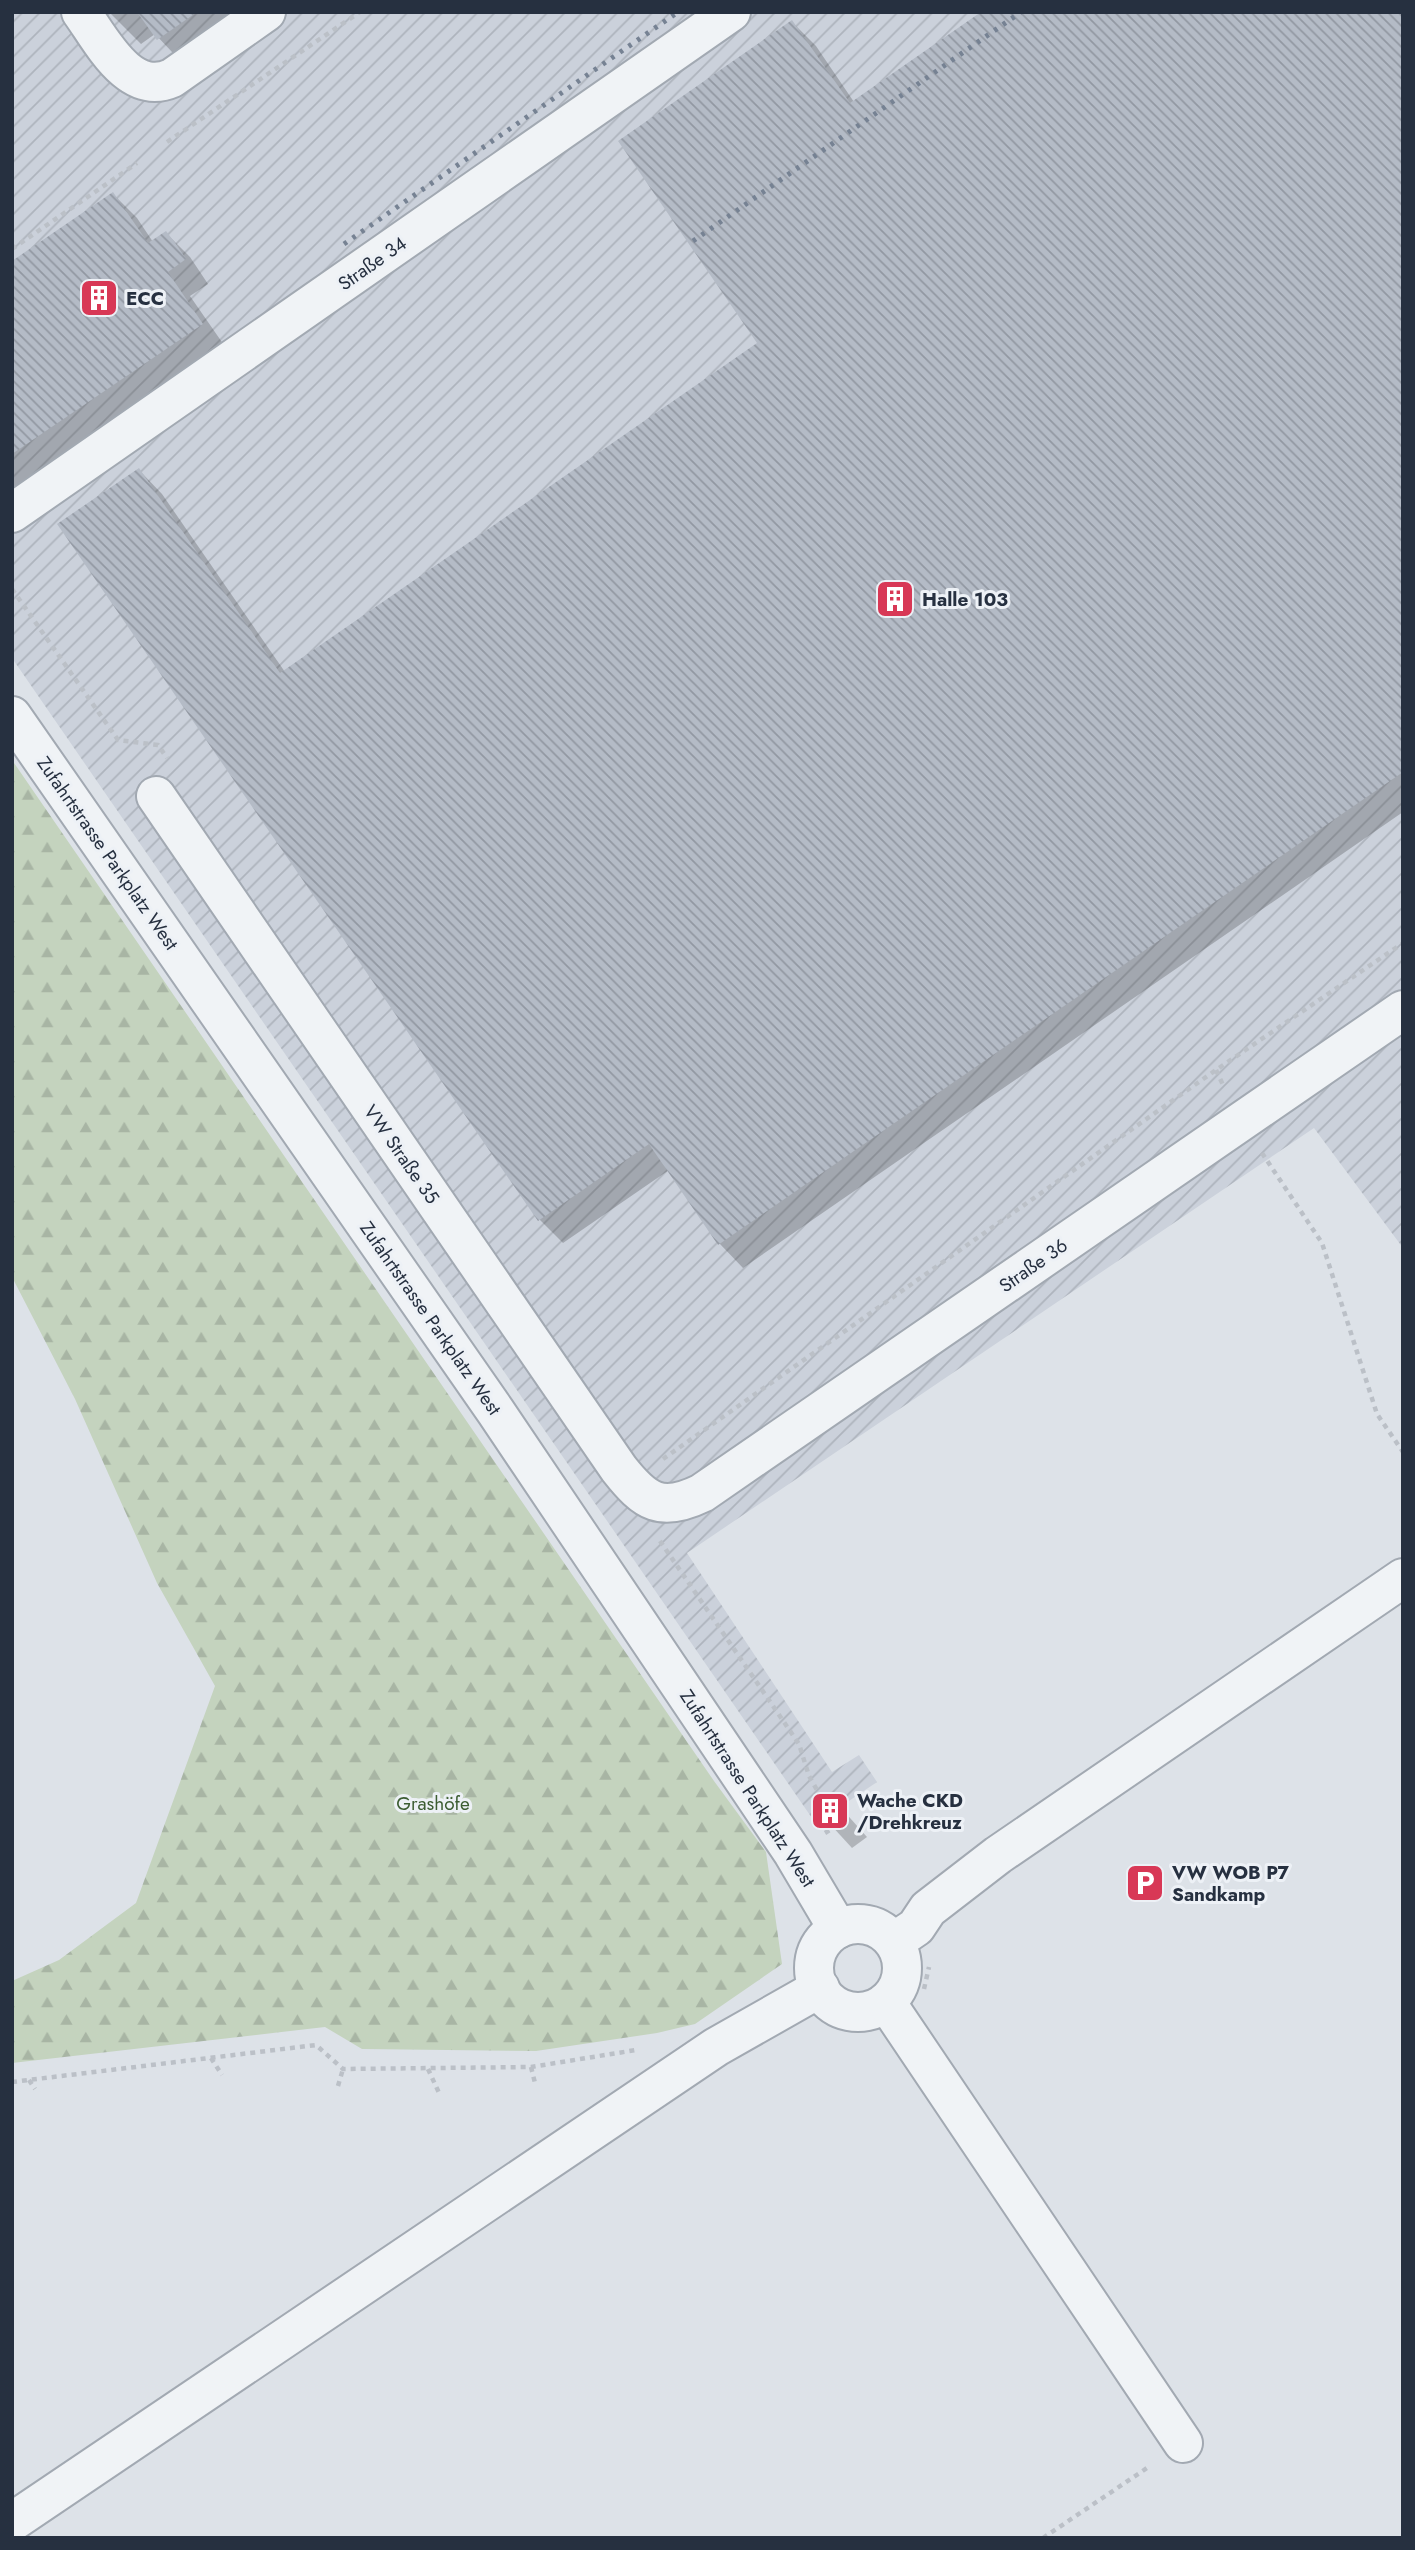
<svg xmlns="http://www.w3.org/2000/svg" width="1415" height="2550" font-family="Jost,sans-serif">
<defs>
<pattern id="industrial-furrows" width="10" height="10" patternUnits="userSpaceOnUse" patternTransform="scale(1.75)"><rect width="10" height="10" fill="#cbd1db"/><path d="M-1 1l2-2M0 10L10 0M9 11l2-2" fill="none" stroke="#aeb4bd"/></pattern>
<pattern id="forest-firs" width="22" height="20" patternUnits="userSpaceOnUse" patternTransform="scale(1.75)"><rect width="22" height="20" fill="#c4d3be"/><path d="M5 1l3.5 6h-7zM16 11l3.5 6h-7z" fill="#a8b5a4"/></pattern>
<pattern id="building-back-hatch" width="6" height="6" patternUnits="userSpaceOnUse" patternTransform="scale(1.75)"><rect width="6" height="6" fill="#b4bbc6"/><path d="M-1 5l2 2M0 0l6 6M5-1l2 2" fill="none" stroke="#9298a2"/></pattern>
</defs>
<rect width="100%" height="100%" fill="#dde2e8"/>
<polygon fill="url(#industrial-furrows)" points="12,12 1403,12 1403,1248 1314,1128 687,1553 832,1772 859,1755 877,1782 840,1807 833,1798 816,1811 820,1816 814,1821 12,658"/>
<polygon fill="url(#forest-firs)" points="12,760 714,1781 766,1852 782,1964 695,2024 657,2033 536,2051 362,2049 325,2027 12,2063 12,1981 59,1960 136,1903 215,1686 157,1583 75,1399 12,1277"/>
<g fill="#0003">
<polygon points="109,12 273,12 189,70 155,34 141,44"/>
<polygon points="1403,12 1403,812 743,1268 720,1244 669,1170 563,1243 540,1220 139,470 162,494 285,672 760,344 792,22 816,46 854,102"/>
<polygon points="113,194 137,218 153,242 166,233 190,257 208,284 190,296 226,348 12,494 12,263"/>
<polygon points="834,1800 867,1837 852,1848 818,1811"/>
</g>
<g fill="url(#building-back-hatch)">
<polygon points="137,12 197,12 157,40"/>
<polygon points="981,12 1403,12 1403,772 718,1245 649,1144 538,1221 57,524 139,468 280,673 757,343 618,141 792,20 850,103"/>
<polygon points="113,192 148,243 166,231 176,244 186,259 168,272 203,324 12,454 12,261"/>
<polygon points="834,1798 845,1812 827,1825 816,1811"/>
</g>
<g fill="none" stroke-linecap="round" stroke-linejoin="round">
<defs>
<g id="minor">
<path d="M81,12C102,41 129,97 172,78L266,12"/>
<polyline points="12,513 731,12"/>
<polyline points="12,716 496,1412 793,1853 838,1929"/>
<path d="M156,796L619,1469C645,1502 661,1513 702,1493L1403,1010"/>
<circle cx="858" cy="1968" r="44"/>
<polyline points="894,1942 916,1927 928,1909 998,1855 1403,1578"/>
<polyline points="886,2002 1183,2443"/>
<polyline points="12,2522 716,2047 820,1988"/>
</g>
</defs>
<use href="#minor" stroke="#a2a9b2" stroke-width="42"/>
<g stroke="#bbc0c7" stroke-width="4.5" stroke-dasharray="5 5" stroke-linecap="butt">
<polyline points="167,142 360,12"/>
<polyline points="12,249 137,163"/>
<polyline points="12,589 118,740 158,745 167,758"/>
<polyline points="1216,1070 1223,1085"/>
<polyline points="1262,1153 1322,1243 1377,1414 1403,1452"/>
<polyline points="663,1459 1216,1070 1403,943"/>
<polyline points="660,1541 799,1744 809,1776 825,1804"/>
<polyline points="825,1833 838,1825 834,1820"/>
<polyline points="924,1989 929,1967"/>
<polyline points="211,2058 222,2075"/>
<polyline points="531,2067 535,2083"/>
<polyline points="428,2069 440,2095"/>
<polyline points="29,2080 35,2089"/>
<polyline points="12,2082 316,2045 343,2069 531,2067 636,2050"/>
<polyline points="338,2086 343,2069"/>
<polyline points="1043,2538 1150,2466"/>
</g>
<use href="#minor" stroke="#f0f3f6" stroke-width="38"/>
<g stroke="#768293" stroke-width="5" stroke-dasharray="3.5 7" stroke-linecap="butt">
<polyline points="693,241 1021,12"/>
<polyline points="344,244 678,12"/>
</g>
</g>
<defs>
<symbol id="building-square" viewBox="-11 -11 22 22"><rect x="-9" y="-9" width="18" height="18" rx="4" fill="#d83856" stroke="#edf1f6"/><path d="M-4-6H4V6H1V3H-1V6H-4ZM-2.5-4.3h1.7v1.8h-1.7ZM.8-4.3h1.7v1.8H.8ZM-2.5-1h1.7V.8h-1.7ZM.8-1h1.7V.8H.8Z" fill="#fff"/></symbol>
<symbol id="parking-square" viewBox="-11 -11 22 22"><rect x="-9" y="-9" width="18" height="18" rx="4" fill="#d83856" stroke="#edf1f6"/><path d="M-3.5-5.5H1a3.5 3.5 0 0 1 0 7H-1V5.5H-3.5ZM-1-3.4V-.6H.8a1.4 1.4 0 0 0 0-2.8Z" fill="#fff"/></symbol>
</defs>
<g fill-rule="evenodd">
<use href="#building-square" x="77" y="276" width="44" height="44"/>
<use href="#building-square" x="873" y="577" width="44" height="44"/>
<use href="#building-square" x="808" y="1789" width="44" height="44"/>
<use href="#parking-square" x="1123" y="1861" width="44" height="44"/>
</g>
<g text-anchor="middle" stroke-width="6" stroke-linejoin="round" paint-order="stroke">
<g font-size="19" fill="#263040" stroke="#edf1f6">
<text transform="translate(372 263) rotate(-35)" y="7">Straße 34</text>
<text transform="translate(108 853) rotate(55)" y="7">Zufahrtstrasse Parkplatz West</text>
<text transform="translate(402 1154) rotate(55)" y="7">VW Straße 35</text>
<text transform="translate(1033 1265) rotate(-35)" y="7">Straße 36</text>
<text transform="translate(431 1318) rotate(55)" y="7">Zufahrtstrasse Parkplatz West</text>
<text transform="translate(748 1788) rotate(57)" y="7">Zufahrtstrasse Parkplatz West</text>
</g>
<g font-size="19" font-weight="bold" fill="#263040" stroke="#edf1f6" text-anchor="start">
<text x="126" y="305">ECC</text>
<text x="922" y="606">Halle 103</text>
<text x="857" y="1807">Wache CKD<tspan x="857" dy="22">/Drehkreuz</tspan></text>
<text x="1172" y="1879">VW WOB P7<tspan x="1172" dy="22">Sandkamp</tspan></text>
</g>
<g font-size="19" fill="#3c5d32" stroke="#edf1f6">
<text x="433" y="1810">Grashöfe</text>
</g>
</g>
<rect width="1415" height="2550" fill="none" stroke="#263040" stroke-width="28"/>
</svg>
